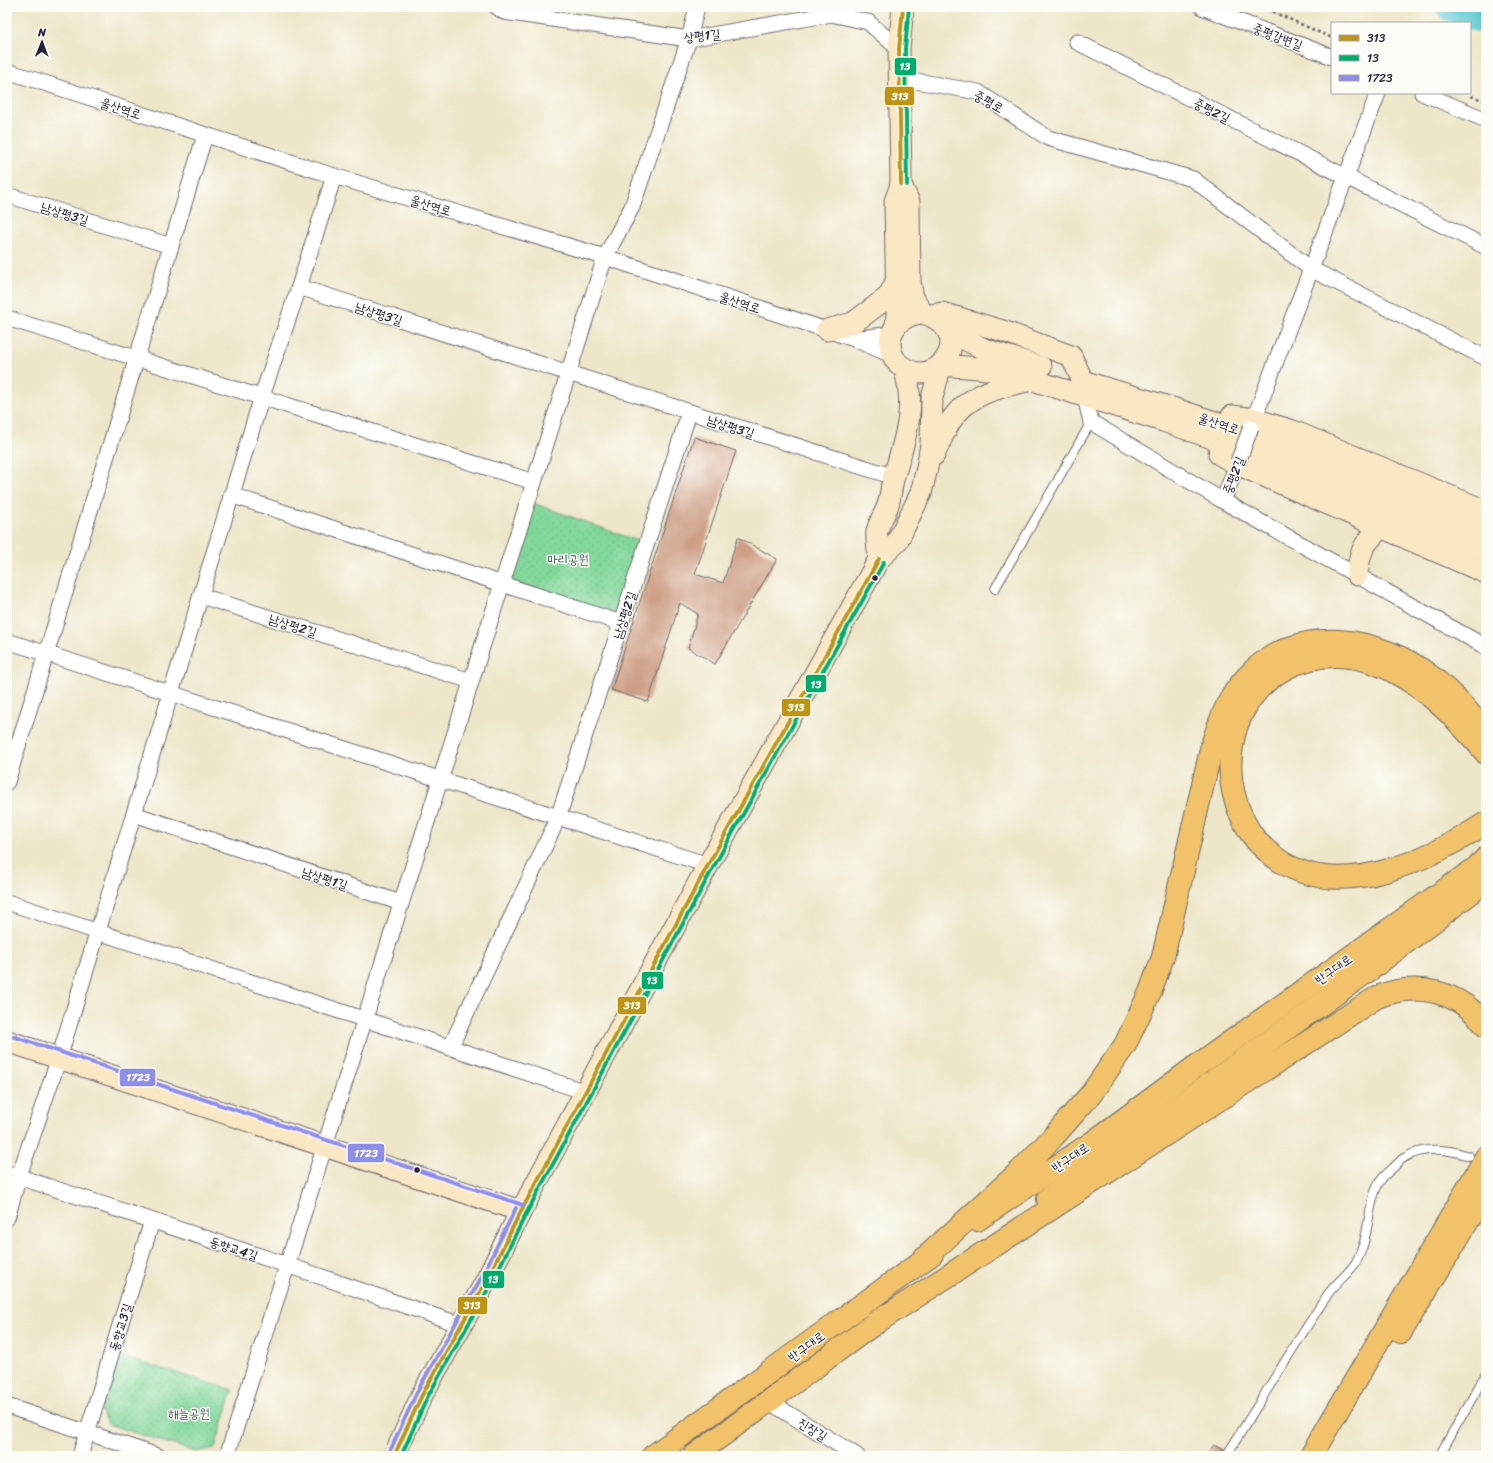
<svg xmlns="http://www.w3.org/2000/svg" width="1493" height="1463" font-family="Sriracha,'Poor Story',sans-serif">
<defs>
<pattern id="park-dots" width="8" height="8" patternUnits="userSpaceOnUse"><rect width="8" height="8" fill="#82d89b"/><path d="M2 2h.1M6 6h.1" fill="none" stroke="#70b986" stroke-width="1.8" stroke-linecap="round"/></pattern>
</defs>
<rect width="100%" height="100%" fill="#fdfcf7"/>
<filter id="ink" filterUnits="userSpaceOnUse"><feTurbulence type="fractalNoise" baseFrequency=".025" numOctaves="2"/><feDisplacementMap in="SourceGraphic" scale="8" xChannelSelector="R" yChannelSelector="G"/><feConvolveMatrix kernelMatrix="1 2 1 2 8 2 1 2 1" color-interpolation-filters="sRGB"/></filter>
<filter id="wash" filterUnits="userSpaceOnUse"><feTurbulence type="fractalNoise" baseFrequency=".012" numOctaves="4" result="noise"/><feDisplacementMap in="SourceGraphic" scale="16" xChannelSelector="R" yChannelSelector="G"/><feGaussianBlur stdDeviation="0.9" result="paint"/><feColorMatrix in="noise" values="0 0 0 0 0 0 0 0 0 0 0 0 0 0 0 0 0 1.4 0 .05"/><feComposite in="paint" operator="in"/></filter>
<g filter="url(#wash)">
<rect width="100%" height="100%" fill="#ede6c9"/>
<g fill="url(#park-dots)" stroke="#527d6b">
<polygon points="533,503 643,543 619,616 508,581"/>
<polygon points="120,1356 233,1390 215,1448 196,1452 107,1424 101,1410"/>
</g>
<g fill="none" stroke-linecap="round" stroke-linejoin="round">
<polyline stroke="#5bc8cf" stroke-width="28" points="1450,7 1486,21"/>
</g>
<g id="blocks">
<g fill="#ce9e85">
<polygon points="694,437 736,451 695,574 723,583 738,537 777,559 715,664 688,648 698,614 680,603 648,702 611,690"/>
<polygon points="1214,1445 1232,1456 1208,1456"/>
</g>
</g>
</g>
<g filter="url(#ink)">
<use href="#blocks" fill-opacity="0" stroke="#69676d" stroke-width="1"/>
<g fill="none" stroke-linecap="round" stroke-linejoin="round">
<defs>
<g id="service">
<polyline points="995,589 1091,422"/>
<path d="M1226,1456C1260,1402 1293,1347 1328,1294C1336,1282 1349,1274 1356,1262C1369,1239 1367,1213 1376,1189C1379,1180 1386,1174 1393,1168C1396,1165 1399,1162 1402,1159C1422,1146 1448,1149 1469,1156"/>
<polyline points="1439,1456 1486,1374"/>
</g>
<g id="minor">
<polyline points="497,7 504,12 689,39 831,14 868,22 899,49"/>
<polyline points="1202,7 1332,57"/>
<polyline points="1077,42 1486,247"/>
<polyline points="7,71 334,176 605,257 854,339"/>
<polyline points="899,78 978,92 1048,138 1193,179 1311,269 1486,358"/>
<polyline points="1422,93 1486,120"/>
<polyline points="7,195 171,246"/>
<polyline points="299,287 334,176"/>
<polyline points="7,318 534,482"/>
<polyline points="891,334 854,339 887,353 894,357"/>
<polyline points="1085,397 1091,422 1223,501 1486,647"/>
<polyline points="1251,427 1378,93"/>
<polyline points="231,495 621,623"/>
<polyline points="1223,501 1238,462"/>
<polyline points="201,596 471,681"/>
<polyline points="7,641 708,865"/>
<polyline points="7,782 205,135"/>
<polyline points="134,814 401,903"/>
<polyline points="7,902 586,1092"/>
<polyline points="450,1048 558,818 689,413"/>
<polyline points="7,1173 287,1265 461,1325"/>
<polyline points="7,1218 19,1176 59,1058 262,396 299,287 894,477"/>
<polyline points="768,1401 857,1456"/>
<polyline points="7,1406 158,1456"/>
<polyline points="80,1456 152,1221"/>
<polyline points="227,1456 605,257 632,207 689,39 697,7"/>
</g>
<g id="secondary">
<polyline points="901,185 899,49 903,7"/>
<polyline points="932,315 942,313 1003,331 1071,356 1083,381"/>
<path d="M896,325L897,314L895,201L901,185L909,202L910,282L913,297L922,313C944,318 961,340 944,361C938,368 930,373 920,373C881,370 879,317 922,313"/>
<polyline points="827,330 853,323 888,297 896,282"/>
<polyline points="948,331 984,349 1041,367"/>
<path d="M904,368C917,406 905,439 894,476C891,485 891,496 888,505C885,514 879,522 877,531C876,539 878,550 879,559L897,542L921,493L927,468L931,444L932,398L941,365L979,368L1010,373L1163,421L1282,462L1486,551"/>
<polyline points="1089,383 1169,407 1306,452 1486,530"/>
<polyline points="1232,416 1254,419 1293,431 1486,511"/>
<polyline points="1219,454 1237,464 1273,480 1486,573"/>
<path d="M934,455C939,444 944,432 950,422C969,392 1001,387 1032,380"/>
<path d="M1357,575C1360,550 1363,545 1381,527"/>
<polyline points="7,1041 521,1211"/>
<polyline points="394,1456 422,1395 486,1281 521,1211 708,865 879,559"/>
</g>
<g id="primary">
<polyline points="1048,1199 1372,968 1472,892 1486,880"/>
<polyline points="977,1220 1093,1142 1195,1067 1476,868 1486,858"/>
<polyline points="653,1456 932,1254"/>
<polyline points="694,1456 886,1315"/>
</g>
<g id="motorway">
<path d="M1486,753C1437,694 1362,625 1281,671C1254,687 1236,715 1232,746C1227,777 1234,806 1250,832C1258,844 1268,853 1280,861C1343,902 1430,859 1486,823"/>
<path d="M917,1265L1020,1171L1053,1137L1091,1094L1125,1045L1150,992L1163,957L1212,745C1220,720 1228,697 1246,678C1297,621 1379,636 1433,678C1453,694 1470,713 1486,733"/>
<path d="M871,1326L1377,997C1417,981 1460,991 1486,1026"/>
<polyline points="1401,1332 1486,1191"/>
<polyline points="1311,1456 1486,1157"/>
</g>
</defs>
<use href="#service" stroke="#69676d" stroke-width="10"/>
<use href="#minor" stroke="#69676d" stroke-width="17"/>
<use href="#secondary" stroke="#69676d" stroke-width="23"/>
<use href="#primary" stroke="#69676d" stroke-width="24"/>
<use href="#motorway" stroke="#69676d" stroke-width="24"/>
<g stroke="#69676d" stroke-width="2.5" stroke-dasharray="3 3" stroke-linecap="butt">
<polyline points="1262,7 1332,38"/>
<polyline points="1471,96 1486,101"/>
</g>
<use href="#service" stroke="#fff" stroke-width="8"/>
<use href="#minor" stroke="#fff" stroke-width="15"/>
<use href="#secondary" stroke="#fae7c3" stroke-width="21"/>
<use href="#primary" stroke="#f2c26a" stroke-width="22"/>
<use href="#motorway" stroke="#f2c26a" stroke-width="22"/>
<defs>
<polyline id="minor-bridge" points="1238,462 1251,427"/>
</defs>
<use href="#minor-bridge" stroke="#69676d" stroke-width="17" stroke-linecap="butt"/>
<use href="#minor-bridge" stroke="#fff" stroke-width="15"/>
<defs>
<g id="bus-1">
<polyline points="901,185 899,49 903,7"/>
<polyline points="394,1456 422,1395 486,1281 521,1211 708,865 879,559"/>
</g>
<g id="bus-2">
<polyline points="907,185 905,49 909,8"/>
<polyline points="401,1456 427,1398 491,1284 526,1214 713,868 884,562"/>
</g>
<g id="bus-3">
<polyline points="9,1035 523,1205"/>
<polyline points="389,1453 417,1392 481,1278 516,1208"/>
</g>
</defs>
<use href="#bus-1" stroke="#fdfcf7" stroke-width="7"/>
<use href="#bus-2" stroke="#fdfcf7" stroke-width="7"/>
<use href="#bus-3" stroke="#fdfcf7" stroke-width="7"/>
<use href="#bus-1" stroke="#bd9512" stroke-width="4"/>
<use href="#bus-2" stroke="#00ac6c" stroke-width="4"/>
<use href="#bus-3" stroke="#8d8deb" stroke-width="4"/>
</g>
</g>
<g fill="#22223b" stroke="#fdfcf7" stroke-width="1.5">
<circle cx="875" cy="578" r="3.5"/>
<circle cx="417" cy="1170" r="3.5"/>
</g>
<g text-anchor="middle" stroke-width="3" stroke-linejoin="round" paint-order="stroke">
<g font-size="13" fill="#22223b" stroke="#fdfcf7">
<text transform="translate(702 35) rotate(-6)" y="5">상평1길</text>
<text transform="translate(1278 36) rotate(21)" y="5">중평강변길</text>
<text transform="translate(989 101) rotate(29)" y="5">중평로</text>
<text transform="translate(121 108) rotate(18)" y="5">울산역로</text>
<text transform="translate(1212 110) rotate(27)" y="5">중평2길</text>
<text transform="translate(431 205) rotate(17)" y="5">울산역로</text>
<text transform="translate(65 213) rotate(17)" y="5">남상평3길</text>
<text transform="translate(740 302) rotate(18)" y="5">울산역로</text>
<text transform="translate(379 313) rotate(18)" y="5">남상평3길</text>
<text transform="translate(1219 423) rotate(18)" y="5">울산역로</text>
<text transform="translate(731 426) rotate(18)" y="5">남상평3길</text>
<text transform="translate(1233 475) rotate(-69)" y="5">중평2길</text>
<text transform="translate(624 615) rotate(-72)" y="5">남상평2길</text>
<text transform="translate(293 625) rotate(17)" y="5">남상평2길</text>
<text transform="translate(325 878) rotate(18)" y="5">남상평1길</text>
<text transform="translate(1333 969) rotate(-35)" y="5">반구대로</text>
<text transform="translate(1070 1157) rotate(-34)" y="5">반구대로</text>
<text transform="translate(234 1248) rotate(18)" y="5">동향교4길</text>
<text transform="translate(120 1327) rotate(-73)" y="5">동향교3길</text>
<text transform="translate(806 1346) rotate(-36)" y="5">반구대로</text>
<text transform="translate(813 1429) rotate(32)" y="5">진장길</text>
</g>
<g font-size="13" fill="#3f5958" stroke="#fdfcf7">
<text x="568" y="564">마리공원</text>
<text x="189" y="1418">해늘공원</text>
</g>
</g>
<g stroke="#fdfcf7" stroke-width="1.5">
<rect x="894" y="57" width="23" height="19" rx="4" fill="#00ac6c"/>
<rect x="884" y="86" width="31" height="20" rx="4" fill="#bd9512"/>
<rect x="805" y="674" width="22" height="19" rx="4" fill="#00ac6c"/>
<rect x="781" y="698" width="30" height="19" rx="4" fill="#bd9512"/>
<rect x="641" y="971" width="23" height="19" rx="4" fill="#00ac6c"/>
<rect x="617" y="996" width="30" height="19" rx="4" fill="#bd9512"/>
<rect x="119" y="1068" width="37" height="19" rx="4" fill="#8d8deb"/>
<rect x="347" y="1143" width="38" height="20" rx="4" fill="#8d8deb"/>
<rect x="482" y="1270" width="23" height="19" rx="4" fill="#00ac6c"/>
<rect x="457" y="1296" width="31" height="19" rx="4" fill="#bd9512"/>
</g>
<g font-size="11" text-anchor="middle" font-weight="bold" fill="#fff">
<text x="905" y="70">13</text>
<text x="900" y="100">313</text>
<text x="816" y="688">13</text>
<text x="796" y="711">313</text>
<text x="652" y="984">13</text>
<text x="632" y="1009">313</text>
<text x="138" y="1081">1723</text>
<text x="366" y="1157">1723</text>
<text x="493" y="1283">13</text>
<text x="472" y="1309">313</text>
</g>
<rect width="1493" height="1463" fill="none" stroke="#fdfcf7" stroke-width="24"/>
<rect x="1331" y="22" width="140" height="72" fill="#fdfcf7" stroke="#a5a5ac"/>
<rect x="1339" y="35" width="20" height="6" fill="#bd9512" stroke="#a5a5ac"/>
<text x="1367" y="42" font-size="12" fill="#22223b">313</text>
<rect x="1339" y="55" width="20" height="6" fill="#00ac6c" stroke="#a5a5ac"/>
<text x="1367" y="62" font-size="12" fill="#22223b">13</text>
<rect x="1339" y="75" width="20" height="6" fill="#8d8deb" stroke="#a5a5ac"/>
<text x="1367" y="82" font-size="12" fill="#22223b">1723</text>
<g transform="translate(42 42) rotate(1)" stroke="#fdfcf7" stroke-width="3" paint-order="stroke">
<path d="M0-3L7 15L0 10L-7 15Z" fill="#22223b"/>
<text y="-6" font-size="11" font-weight="bold" text-anchor="middle" fill="#22223b">N</text>
</g>
</svg>
